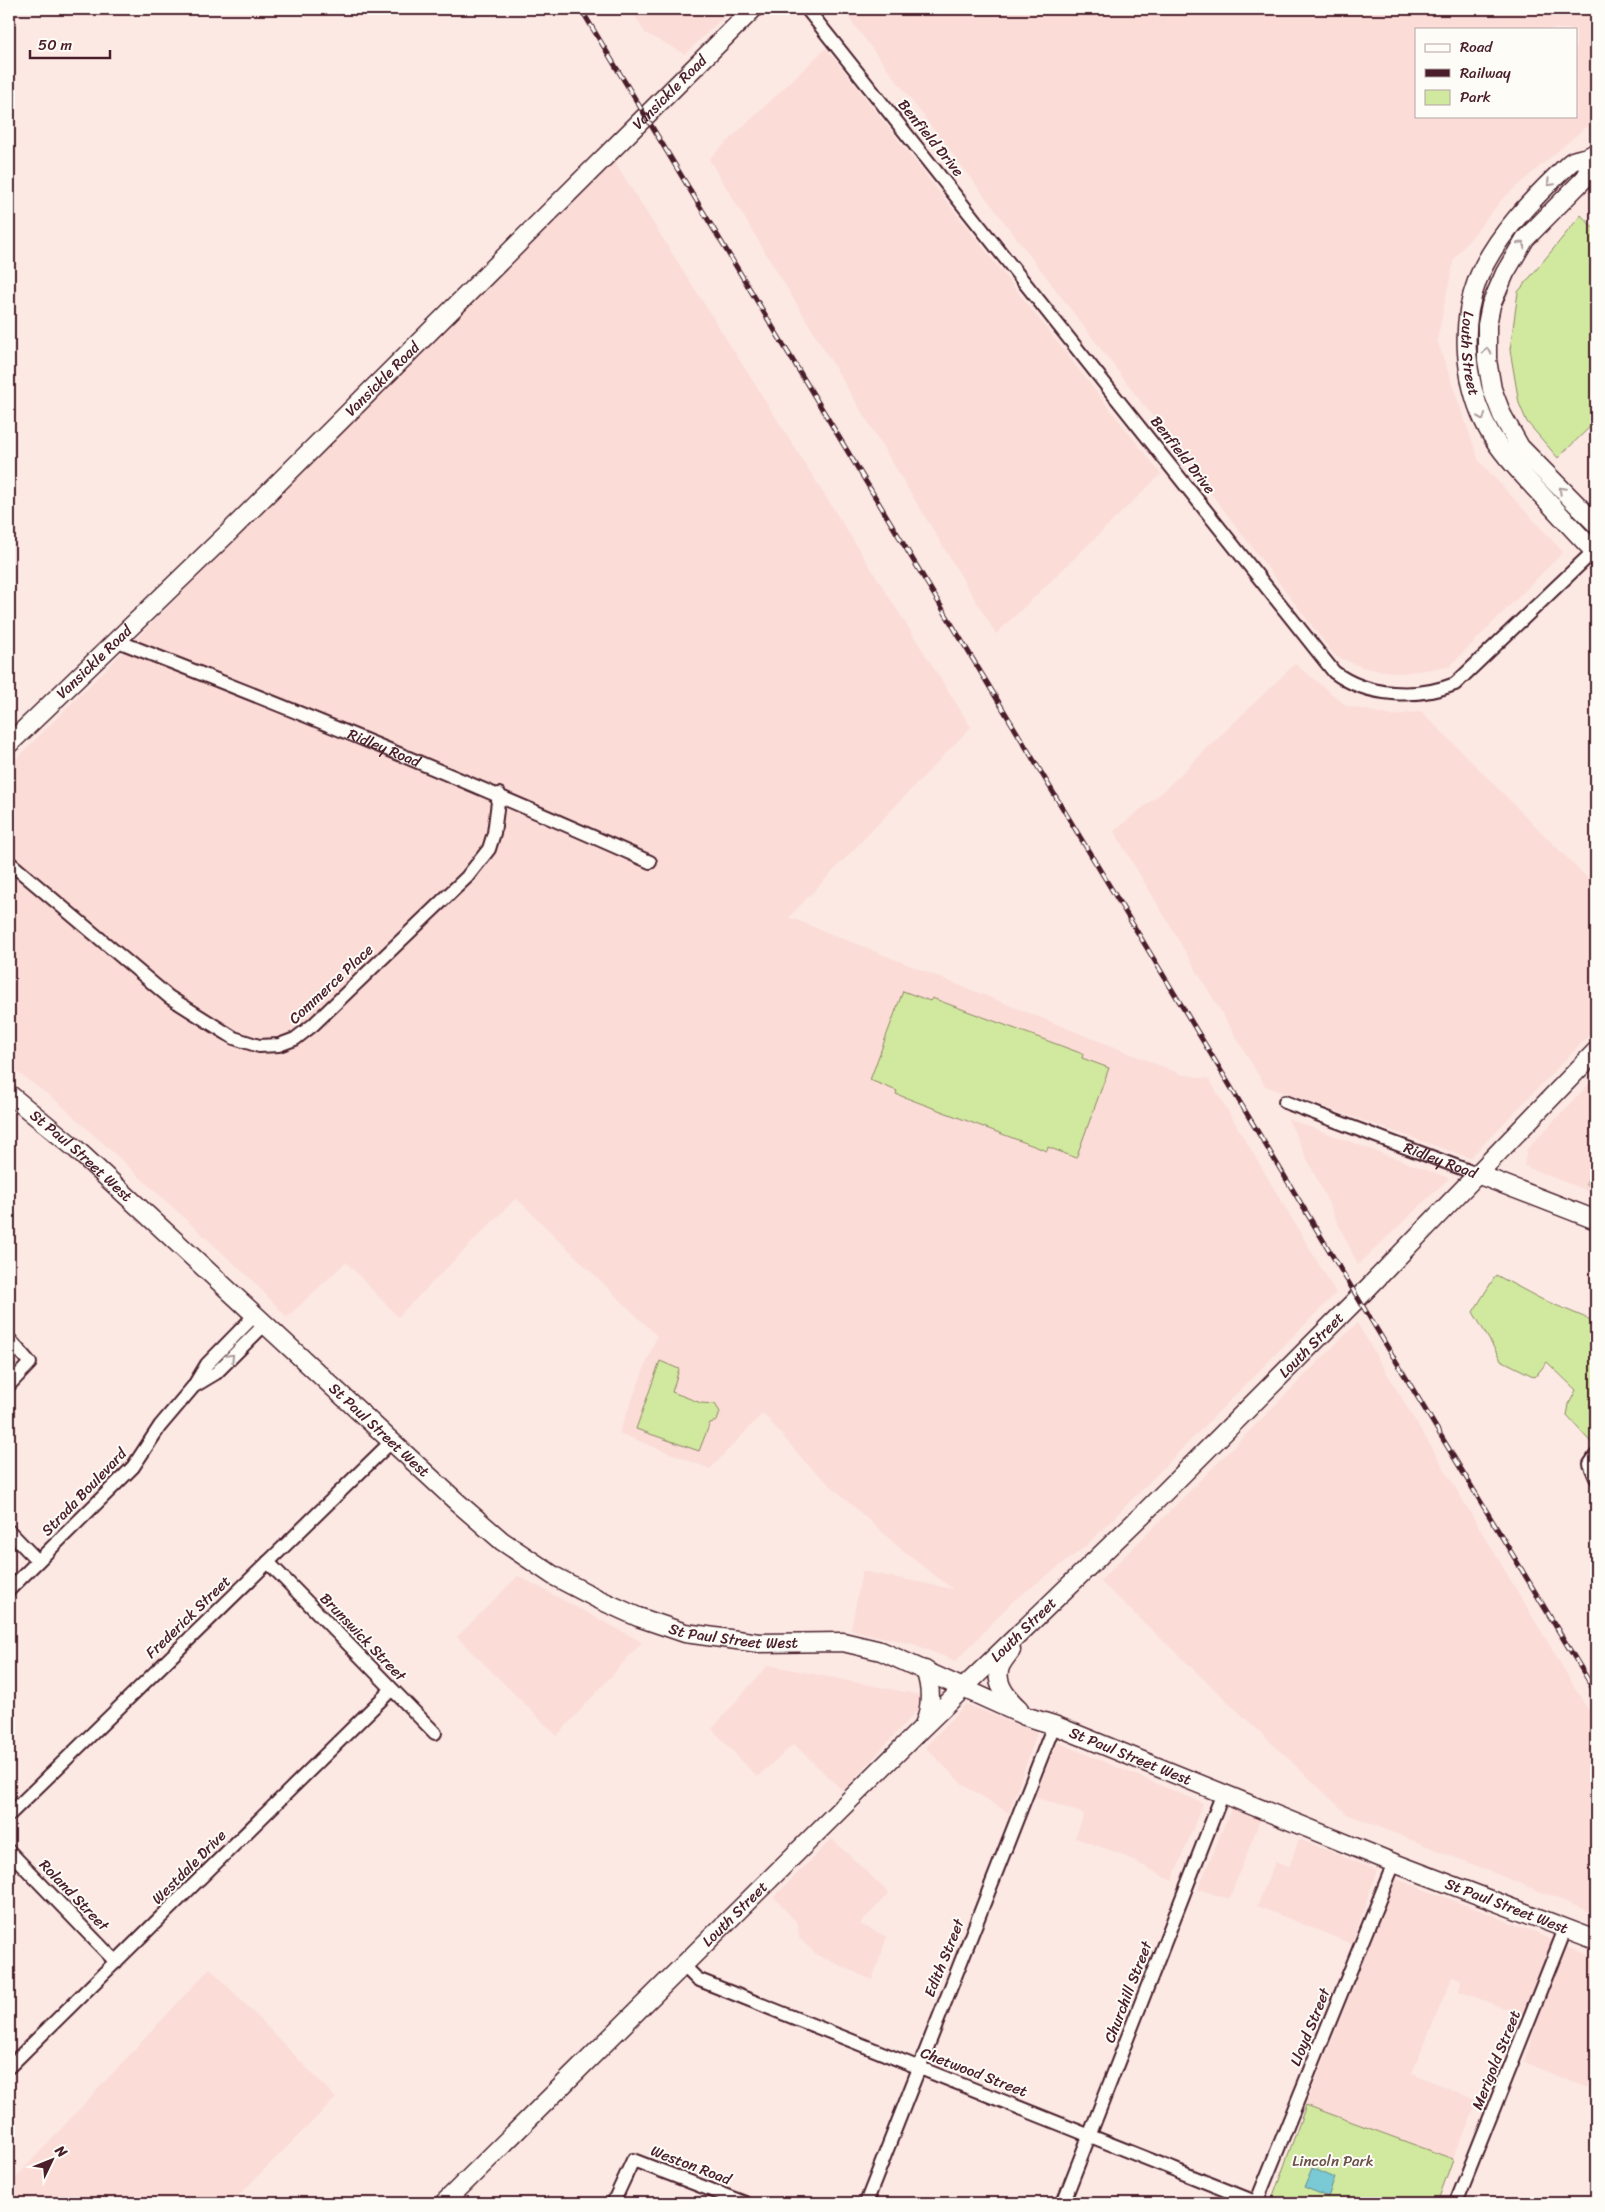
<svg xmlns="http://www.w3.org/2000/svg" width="1605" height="2212" font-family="Sriracha,sans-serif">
<rect width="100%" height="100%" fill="#fce9e4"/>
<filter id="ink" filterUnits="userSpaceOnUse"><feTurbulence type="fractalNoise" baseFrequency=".02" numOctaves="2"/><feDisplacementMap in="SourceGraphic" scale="10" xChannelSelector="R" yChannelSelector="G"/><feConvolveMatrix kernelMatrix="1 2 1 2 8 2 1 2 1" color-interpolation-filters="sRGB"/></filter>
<g filter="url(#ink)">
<g fill="#fbdcd7" fill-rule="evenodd">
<polygon points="631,9 732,9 685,54 645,33"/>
<path d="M842,9H1596V118L1502,199L1454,259L1437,340L1479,461L1563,552L1449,667L1400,673L1365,668L1335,656ZM1416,29H1576V116H1416Z"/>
<polygon points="826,48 1161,474 996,634 709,159"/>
<polygon points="614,161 971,727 789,917 1181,1074 1209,1079 1336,1293 1086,1546 1013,1601 956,1661 913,1644 851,1630 862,1571 953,1589 904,1552 806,1463 763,1413 710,1469 619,1433 657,1336 516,1198 398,1317 346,1262 287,1317 251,1279 58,1102 9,1066 9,766"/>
<polygon points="1295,664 1347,706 1392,716 1421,711 1596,887 1596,1028 1470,1158 1265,1086 1114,831 1161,793"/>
<polygon points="1596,1077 1596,1194 1524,1166 1527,1149"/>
<polygon points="1288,1119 1449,1178 1358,1265"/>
<polygon points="1357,1323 1596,1723 1596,1914 1347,1814 1100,1581"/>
<polygon points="518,1576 642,1642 557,1736 457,1637"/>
<polygon points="768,1665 920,1695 921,1706 843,1791 794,1744 757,1777 712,1729"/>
<polygon points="966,1704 1037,1733 1009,1813 962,1784 925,1747"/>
<polygon points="1057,1742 1203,1803 1172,1881 1119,1853 1075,1838 1084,1814 1035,1797"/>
<polygon points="1231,1809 1260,1820 1229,1899 1198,1889"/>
<polygon points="832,1839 889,1893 860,1924 887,1937 872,1980 817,1955 799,1938 798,1924 774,1897"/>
<polygon points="1299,1839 1377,1870 1352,1944 1257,1906 1275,1862 1289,1867"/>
<polygon points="1396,1879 1487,1913 1596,1958 1596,2059 1587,2089 1525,2062 1537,2021 1459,1991 1461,1980 1453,1976 1412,2073 1478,2101 1453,2159 1306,2105"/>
<polygon points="210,1968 336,2098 231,2203 9,2203 9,2185"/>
</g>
<g fill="#d0e99f" stroke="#8d8465">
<polygon points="1581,215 1596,231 1596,421 1558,458 1527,422 1519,403 1510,350 1518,292"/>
<polygon points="903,991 930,1001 932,998 1083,1054 1082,1058 1109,1068 1076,1158 1048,1147 1047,1151 896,1094 897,1091 870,1080"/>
<polygon points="1596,1157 1596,1188 1586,1184"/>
<polygon points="1496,1275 1541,1299 1596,1322 1596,1448 1567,1416 1569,1404 1576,1390 1547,1362 1535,1377 1501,1360 1473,1312"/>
<polygon points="660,1361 679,1369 672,1392 701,1403 715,1404 720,1412 717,1421 710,1423 699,1451 636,1429"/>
<polygon points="1306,2105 1453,2159 1437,2203 1289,2203 1273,2197"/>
</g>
<polygon fill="#7acad5" stroke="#678691" points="1312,2168 1335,2178 1328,2197 1304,2187"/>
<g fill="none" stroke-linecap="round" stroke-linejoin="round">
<defs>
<g id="street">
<path d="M807,9L1334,672C1367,697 1417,699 1455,684L1596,549"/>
<path id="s1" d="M115,640C295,710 473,783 650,862"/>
<polyline points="9,862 169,997 234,1038 259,1046 279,1045 295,1039 313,1025 467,877 489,849 494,833 499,794"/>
<path id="s2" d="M1285,1102L1477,1174"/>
<polyline points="9,1339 30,1363 9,1385"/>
<polyline points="196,1385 216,1373 266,1323"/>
<polyline points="1596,1455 1590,1464 1596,1478"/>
<polyline points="9,1531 38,1561"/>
<polyline points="268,1562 435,1733"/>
<polyline points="9,1590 133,1467 160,1426 193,1387 207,1364 256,1314"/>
<polyline points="9,1815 391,1442"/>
<polyline points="9,1851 116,1962"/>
<polyline points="682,1964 697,1979 1258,2203"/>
<polyline points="9,2067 391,1690"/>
<polyline points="613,2203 633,2160 745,2203"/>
<polyline points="866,2203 1054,1725"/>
<polyline points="1063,2203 1223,1793"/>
<polyline points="1256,2203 1394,1863"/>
<polyline points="1456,2203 1565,1929"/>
</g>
<g id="secondary">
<path id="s3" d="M1596,152C1586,161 1576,157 1570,163C1536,195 1494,237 1477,281C1460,325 1465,380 1484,421C1495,446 1516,467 1534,487C1555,509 1575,532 1596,553"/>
<polyline points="1589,158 1587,176 1525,239 1505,273 1491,305 1487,325 1487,360 1492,389 1502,415 1520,447 1596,524"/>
<path id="s4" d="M9,744L228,533L753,9"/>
<path id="s5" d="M9,1094L76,1149L457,1502L502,1541L554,1576L598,1599L638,1617L685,1633L759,1643L843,1642L881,1651L1025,1716L1054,1725L1394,1863L1596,1940"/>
<polyline points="1477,1174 1596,1220"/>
<path d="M1011,1650C1008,1655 1002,1661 1000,1667C994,1683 1008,1699 1019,1709"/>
<path d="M924,1725C932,1706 932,1689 925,1670"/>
<path id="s6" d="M444,2203L920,1730L1147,1510L1363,1293L1596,1051"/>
</g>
</defs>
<use href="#street" stroke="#4a1f2b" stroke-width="16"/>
<use href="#secondary" stroke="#4a1f2b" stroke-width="21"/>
<use href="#street" stroke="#fdfcf7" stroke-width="12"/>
<use href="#secondary" stroke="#fdfcf7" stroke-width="18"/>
<defs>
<polyline id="rail" points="581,9 1596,1693"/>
</defs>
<use href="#rail" stroke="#4a1f2b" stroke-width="5"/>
<use href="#rail" stroke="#fdfcf7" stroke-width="3" stroke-dasharray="9" stroke-linecap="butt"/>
</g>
<defs><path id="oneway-chevron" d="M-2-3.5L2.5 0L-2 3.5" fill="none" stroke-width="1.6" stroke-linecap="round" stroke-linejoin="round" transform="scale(1.25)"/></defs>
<g stroke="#ac999b">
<use href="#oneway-chevron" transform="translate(1550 183) rotate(134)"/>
<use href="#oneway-chevron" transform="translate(1522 244) rotate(-55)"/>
<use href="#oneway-chevron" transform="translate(1487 351) rotate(-90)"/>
<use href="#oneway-chevron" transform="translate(1482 417) rotate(68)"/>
<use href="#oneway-chevron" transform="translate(1562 490) rotate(-135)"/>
<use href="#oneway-chevron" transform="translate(231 1357) rotate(-45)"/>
</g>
</g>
<g text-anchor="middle" stroke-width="4" stroke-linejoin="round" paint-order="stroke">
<g font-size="15" fill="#4a1f2b" stroke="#fdfcf7">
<text dy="5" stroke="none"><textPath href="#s4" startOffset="928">Vansickle Road</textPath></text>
<text transform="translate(931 138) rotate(51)" y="5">Benfield Drive</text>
<text dy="5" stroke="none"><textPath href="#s3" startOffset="254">Louth Street</textPath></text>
<text dy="5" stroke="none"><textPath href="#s4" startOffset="522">Vansickle Road</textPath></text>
<text transform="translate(1183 455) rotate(52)" y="5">Benfield Drive</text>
<text dy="5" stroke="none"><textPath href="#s4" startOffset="118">Vansickle Road</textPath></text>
<text dy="5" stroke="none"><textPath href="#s1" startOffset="290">Ridley Road</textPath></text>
<text transform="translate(331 984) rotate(-43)" y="5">Commerce Place</text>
<text dy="5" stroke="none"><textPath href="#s5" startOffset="95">St Paul Street West</textPath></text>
<text dy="5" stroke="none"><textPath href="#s2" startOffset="166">Ridley Road</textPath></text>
<text dy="5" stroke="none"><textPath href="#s6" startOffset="1220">Louth Street</textPath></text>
<text dy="5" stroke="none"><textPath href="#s5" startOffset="500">St Paul Street West</textPath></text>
<text transform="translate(84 1492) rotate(-46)" y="5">Strada Boulevard</text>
<text transform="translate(188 1617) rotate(-44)" y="5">Frederick Street</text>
<text dy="5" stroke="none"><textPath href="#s6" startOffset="815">Louth Street</textPath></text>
<text dy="5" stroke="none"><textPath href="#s5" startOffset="920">St Paul Street West</textPath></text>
<text transform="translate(363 1637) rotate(46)" y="5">Brunswick Street</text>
<text dy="5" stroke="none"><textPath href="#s5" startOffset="1340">St Paul Street West</textPath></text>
<text transform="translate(189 1867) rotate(-45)" y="5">Westdale Drive</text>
<text transform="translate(74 1895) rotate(46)" y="5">Roland Street</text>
<text dy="5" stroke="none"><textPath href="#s5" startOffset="1745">St Paul Street West</textPath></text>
<text dy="5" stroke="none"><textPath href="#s6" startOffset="410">Louth Street</textPath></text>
<text transform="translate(944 1958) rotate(-68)" y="5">Edith Street</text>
<text transform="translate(1128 1992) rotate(-69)" y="5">Churchill Street</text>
<text transform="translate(1310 2027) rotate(-68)" y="5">Lloyd Street</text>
<text transform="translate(1496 2060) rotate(-68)" y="5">Merigold Street</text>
<text transform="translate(974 2072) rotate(21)" y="5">Chetwood Street</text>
<text transform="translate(691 2165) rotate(21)" y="5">Weston Road</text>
</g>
<g font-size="15" fill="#6c5248" stroke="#fdfcf7">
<text x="1333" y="2166">Lincoln Park</text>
</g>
</g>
<rect width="1605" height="2212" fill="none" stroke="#fdfcf7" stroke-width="30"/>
<rect x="15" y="15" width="1575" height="2182" fill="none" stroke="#4a1f2b" stroke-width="2" filter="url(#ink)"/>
<rect x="1415" y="28" width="162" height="90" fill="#fdfcf7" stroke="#b5a4a5"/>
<rect x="1425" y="44" width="25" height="8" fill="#fdfcf7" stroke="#b5a4a5"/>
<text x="1460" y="52" font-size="15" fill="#4a1f2b">Road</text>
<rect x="1425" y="69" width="25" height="8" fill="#4a1f2b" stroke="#b5a4a5"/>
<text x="1460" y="78" font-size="15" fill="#4a1f2b">Railway</text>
<rect x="1425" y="90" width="25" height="15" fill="#d0e99f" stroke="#b5a4a5"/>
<text x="1460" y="102" font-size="15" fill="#4a1f2b">Park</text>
<g transform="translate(52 2160) rotate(47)" stroke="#fdfcf7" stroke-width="4" paint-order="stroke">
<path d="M0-4L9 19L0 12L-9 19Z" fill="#4a1f2b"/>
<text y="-8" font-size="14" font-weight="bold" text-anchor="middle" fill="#4a1f2b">N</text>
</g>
<path d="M30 50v8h80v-8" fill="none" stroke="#4a1f2b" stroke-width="2.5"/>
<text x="38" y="50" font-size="15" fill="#4a1f2b" stroke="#fdfcf7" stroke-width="4" paint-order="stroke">50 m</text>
</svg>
